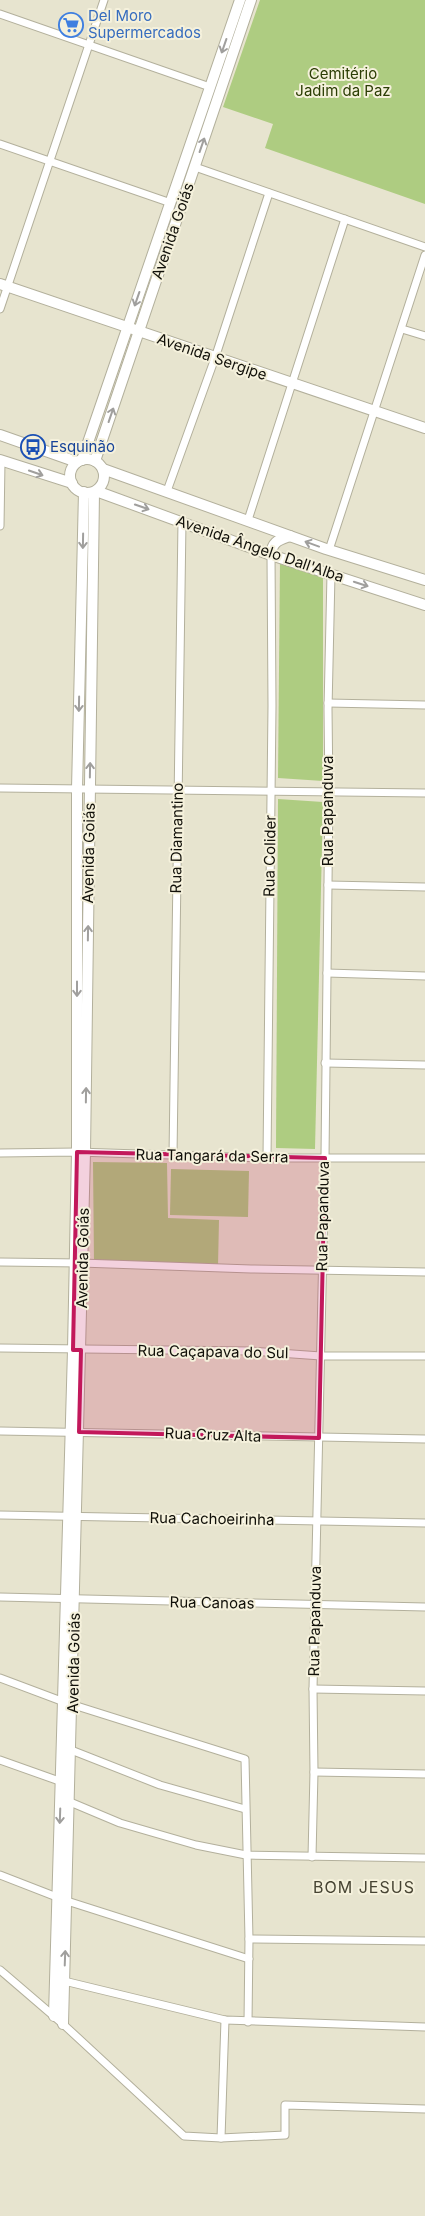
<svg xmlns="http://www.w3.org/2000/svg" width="425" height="2216" font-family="Inter,sans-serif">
<rect width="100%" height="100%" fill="#e7e4cf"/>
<g fill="#aecc81">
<polygon points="260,0 425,0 425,204 265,148 273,124 223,107"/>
<polygon points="280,560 323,576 323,781 278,778"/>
<polygon points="278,799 323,802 315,1149 276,1148"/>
<polygon points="93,1162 167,1163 168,1218 219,1220 218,1266 94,1263"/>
<polygon points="171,1169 249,1171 248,1217 170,1215"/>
</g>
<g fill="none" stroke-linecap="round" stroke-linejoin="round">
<defs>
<g id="street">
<polyline points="0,14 210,87"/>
<polyline points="0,144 171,203"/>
<polyline points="195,167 425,247"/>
<polyline points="0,309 104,0"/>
<polyline points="402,329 425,336"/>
<polyline points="167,491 215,358 269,193"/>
<polyline points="248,520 345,219"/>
<polyline points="0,526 1,461"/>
<polyline points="329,550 425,255"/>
<polyline points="328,703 425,705"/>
<polyline points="0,788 425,793"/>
<polyline points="328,885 425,887"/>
<polyline points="327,973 425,976"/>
<polyline points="325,1063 425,1065"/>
<polyline points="0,1153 77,1152 267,1158 425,1158"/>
<polyline points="173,1156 182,521"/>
<polyline points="267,1158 272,706 271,555"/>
<polyline points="0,1262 81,1263 251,1269 425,1272"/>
<polyline points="0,1348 251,1351 321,1356 425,1356"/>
<polyline points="0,1431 425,1439"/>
<polyline points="0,1515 425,1523"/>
<polyline points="0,1597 425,1607"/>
<polyline points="0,1678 64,1702 245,1759 249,1939 248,2022"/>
<polyline points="313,1689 425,1691"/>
<polyline points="71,1750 160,1785 245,1809"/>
<polyline points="0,1760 62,1782"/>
<polyline points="314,1772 425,1774"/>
<polyline points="70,1802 120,1823 196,1845 246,1855 425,1858"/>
<polyline points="312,1857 314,1772 313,1689 325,1158 329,792 328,709 331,574"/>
<polyline points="0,1875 67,1901 249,1959"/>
<polyline points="249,1939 425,1941"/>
<polyline points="0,1970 63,2024 184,2136 221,2138 285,2135 285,2105 425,2109"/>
<polyline points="60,1980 225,2020 425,2027"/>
<polyline points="221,2138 225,2020"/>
</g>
<g id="secondary">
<polyline points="0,284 425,428"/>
<polyline points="0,435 77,462"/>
<circle cx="87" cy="476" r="17"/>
<polyline points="0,460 72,483"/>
<polyline points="82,460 240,0"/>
<polyline points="95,461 251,0"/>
<polyline points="103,469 326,549 425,580"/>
<polyline points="96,491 271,555 425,605"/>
<path d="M271,555C272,541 279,540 290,536"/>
<polyline points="54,2016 73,1350 77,1152 77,789 84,492"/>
<polyline points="63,2024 85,1152 94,492"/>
</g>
</defs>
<use href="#street" stroke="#b3b09c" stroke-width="9"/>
<use href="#secondary" stroke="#b3b09c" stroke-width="12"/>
<use href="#street" stroke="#fff" stroke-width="7"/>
<use href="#secondary" stroke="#fff" stroke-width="10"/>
</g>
<defs><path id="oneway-shaft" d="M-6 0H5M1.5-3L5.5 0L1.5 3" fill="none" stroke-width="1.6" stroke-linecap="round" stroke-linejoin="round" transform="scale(1.25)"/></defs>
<g stroke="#a09f9d">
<use href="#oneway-shaft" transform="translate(224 46) rotate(109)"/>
<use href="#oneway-shaft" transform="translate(202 145) rotate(-71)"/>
<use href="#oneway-shaft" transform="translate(137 299) rotate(109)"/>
<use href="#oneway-shaft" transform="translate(111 415) rotate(-71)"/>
<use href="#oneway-shaft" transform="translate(36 473) rotate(19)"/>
<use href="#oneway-shaft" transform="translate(142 507) rotate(19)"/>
<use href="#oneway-shaft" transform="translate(83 541) rotate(91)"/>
<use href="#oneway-shaft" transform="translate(312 544) rotate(-160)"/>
<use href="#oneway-shaft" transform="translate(361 584) rotate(18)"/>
<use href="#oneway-shaft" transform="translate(79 704) rotate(91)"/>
<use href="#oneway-shaft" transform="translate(90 770) rotate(-89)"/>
<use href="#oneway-shaft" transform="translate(88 933) rotate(-89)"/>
<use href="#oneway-shaft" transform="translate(77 989) rotate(90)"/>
<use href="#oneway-shaft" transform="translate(86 1095) rotate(-89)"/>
<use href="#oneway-shaft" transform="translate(60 1816) rotate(92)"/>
<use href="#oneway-shaft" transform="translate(65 1958) rotate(-88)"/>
</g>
<path fill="#c2185b" fill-opacity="0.2" stroke="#c2185b" stroke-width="4" stroke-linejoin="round" d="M77,1152L325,1158L319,1438L79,1432L81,1350H73Z"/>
<defs>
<symbol id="supermarket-ring" viewBox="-11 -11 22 22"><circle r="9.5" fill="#f5f1dc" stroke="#3f7fe0" stroke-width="1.5"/><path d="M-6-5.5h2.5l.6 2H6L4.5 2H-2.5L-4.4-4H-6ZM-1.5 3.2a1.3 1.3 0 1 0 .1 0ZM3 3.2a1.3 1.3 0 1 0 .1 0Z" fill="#3f7fe0"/></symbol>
<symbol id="bus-ring" viewBox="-11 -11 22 22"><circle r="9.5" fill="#f5f1dc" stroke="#1a4fb4" stroke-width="1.5"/><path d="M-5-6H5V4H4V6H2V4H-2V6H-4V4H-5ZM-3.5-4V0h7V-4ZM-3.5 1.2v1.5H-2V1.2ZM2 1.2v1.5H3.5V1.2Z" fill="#1a4fb4"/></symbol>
</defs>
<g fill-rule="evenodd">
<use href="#supermarket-ring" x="57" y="11" width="28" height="28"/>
<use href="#bus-ring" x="19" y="433" width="28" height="28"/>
</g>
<g text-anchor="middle" stroke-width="4" stroke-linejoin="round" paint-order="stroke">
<g font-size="15" fill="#366cbe" stroke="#f5f1dc" text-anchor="start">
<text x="88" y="21">Del Moro<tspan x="88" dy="17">Supermercados</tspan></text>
</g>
<g font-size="15" fill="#2c3e05" stroke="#f5f1dc">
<text x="343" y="79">Cemitério<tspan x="343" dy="17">Jadim da Paz</tspan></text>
</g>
<g font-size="15" fill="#111009" stroke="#f5f1dc">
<text transform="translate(173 231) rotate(-71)" y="5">Avenida Goiás</text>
<text transform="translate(212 357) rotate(19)" y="5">Avenida Sergipe</text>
<text transform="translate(260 549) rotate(19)" y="5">Avenida Ângelo Dall'Alba</text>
<text transform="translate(328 811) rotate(-90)" y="5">Rua Papanduva</text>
<text transform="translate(177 838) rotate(-89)" y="5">Rua Diamantino</text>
<text transform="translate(89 853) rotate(-89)" y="5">Avenida Goiás</text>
<text transform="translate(270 856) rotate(-89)" y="5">Rua Colider</text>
<text transform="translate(212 1156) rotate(1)" y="5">Rua Tangará da Serra</text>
<text transform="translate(323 1216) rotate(-89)" y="5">Rua Papanduva</text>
<text transform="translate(83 1258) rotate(-89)" y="5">Avenida Goiás</text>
<text transform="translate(213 1352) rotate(1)" y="5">Rua Caçapava do Sul</text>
<text transform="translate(213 1435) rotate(2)" y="5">Rua Cruz Alta</text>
<text transform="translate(212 1519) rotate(1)" y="5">Rua Cachoeirinha</text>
<text transform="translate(212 1603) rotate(1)" y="5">Rua Canoas</text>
<text transform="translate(315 1621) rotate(-89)" y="5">Rua Papanduva</text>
<text transform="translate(74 1663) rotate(-89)" y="5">Avenida Goiás</text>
</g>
<g font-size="15" fill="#164399" stroke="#f5f1dc" text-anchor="start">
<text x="50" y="452">Esquinão</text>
</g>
<g font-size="16" letter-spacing="1" fill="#474433" stroke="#f5f1dc">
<text x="364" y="1893">BOM JESUS</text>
</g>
</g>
</svg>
